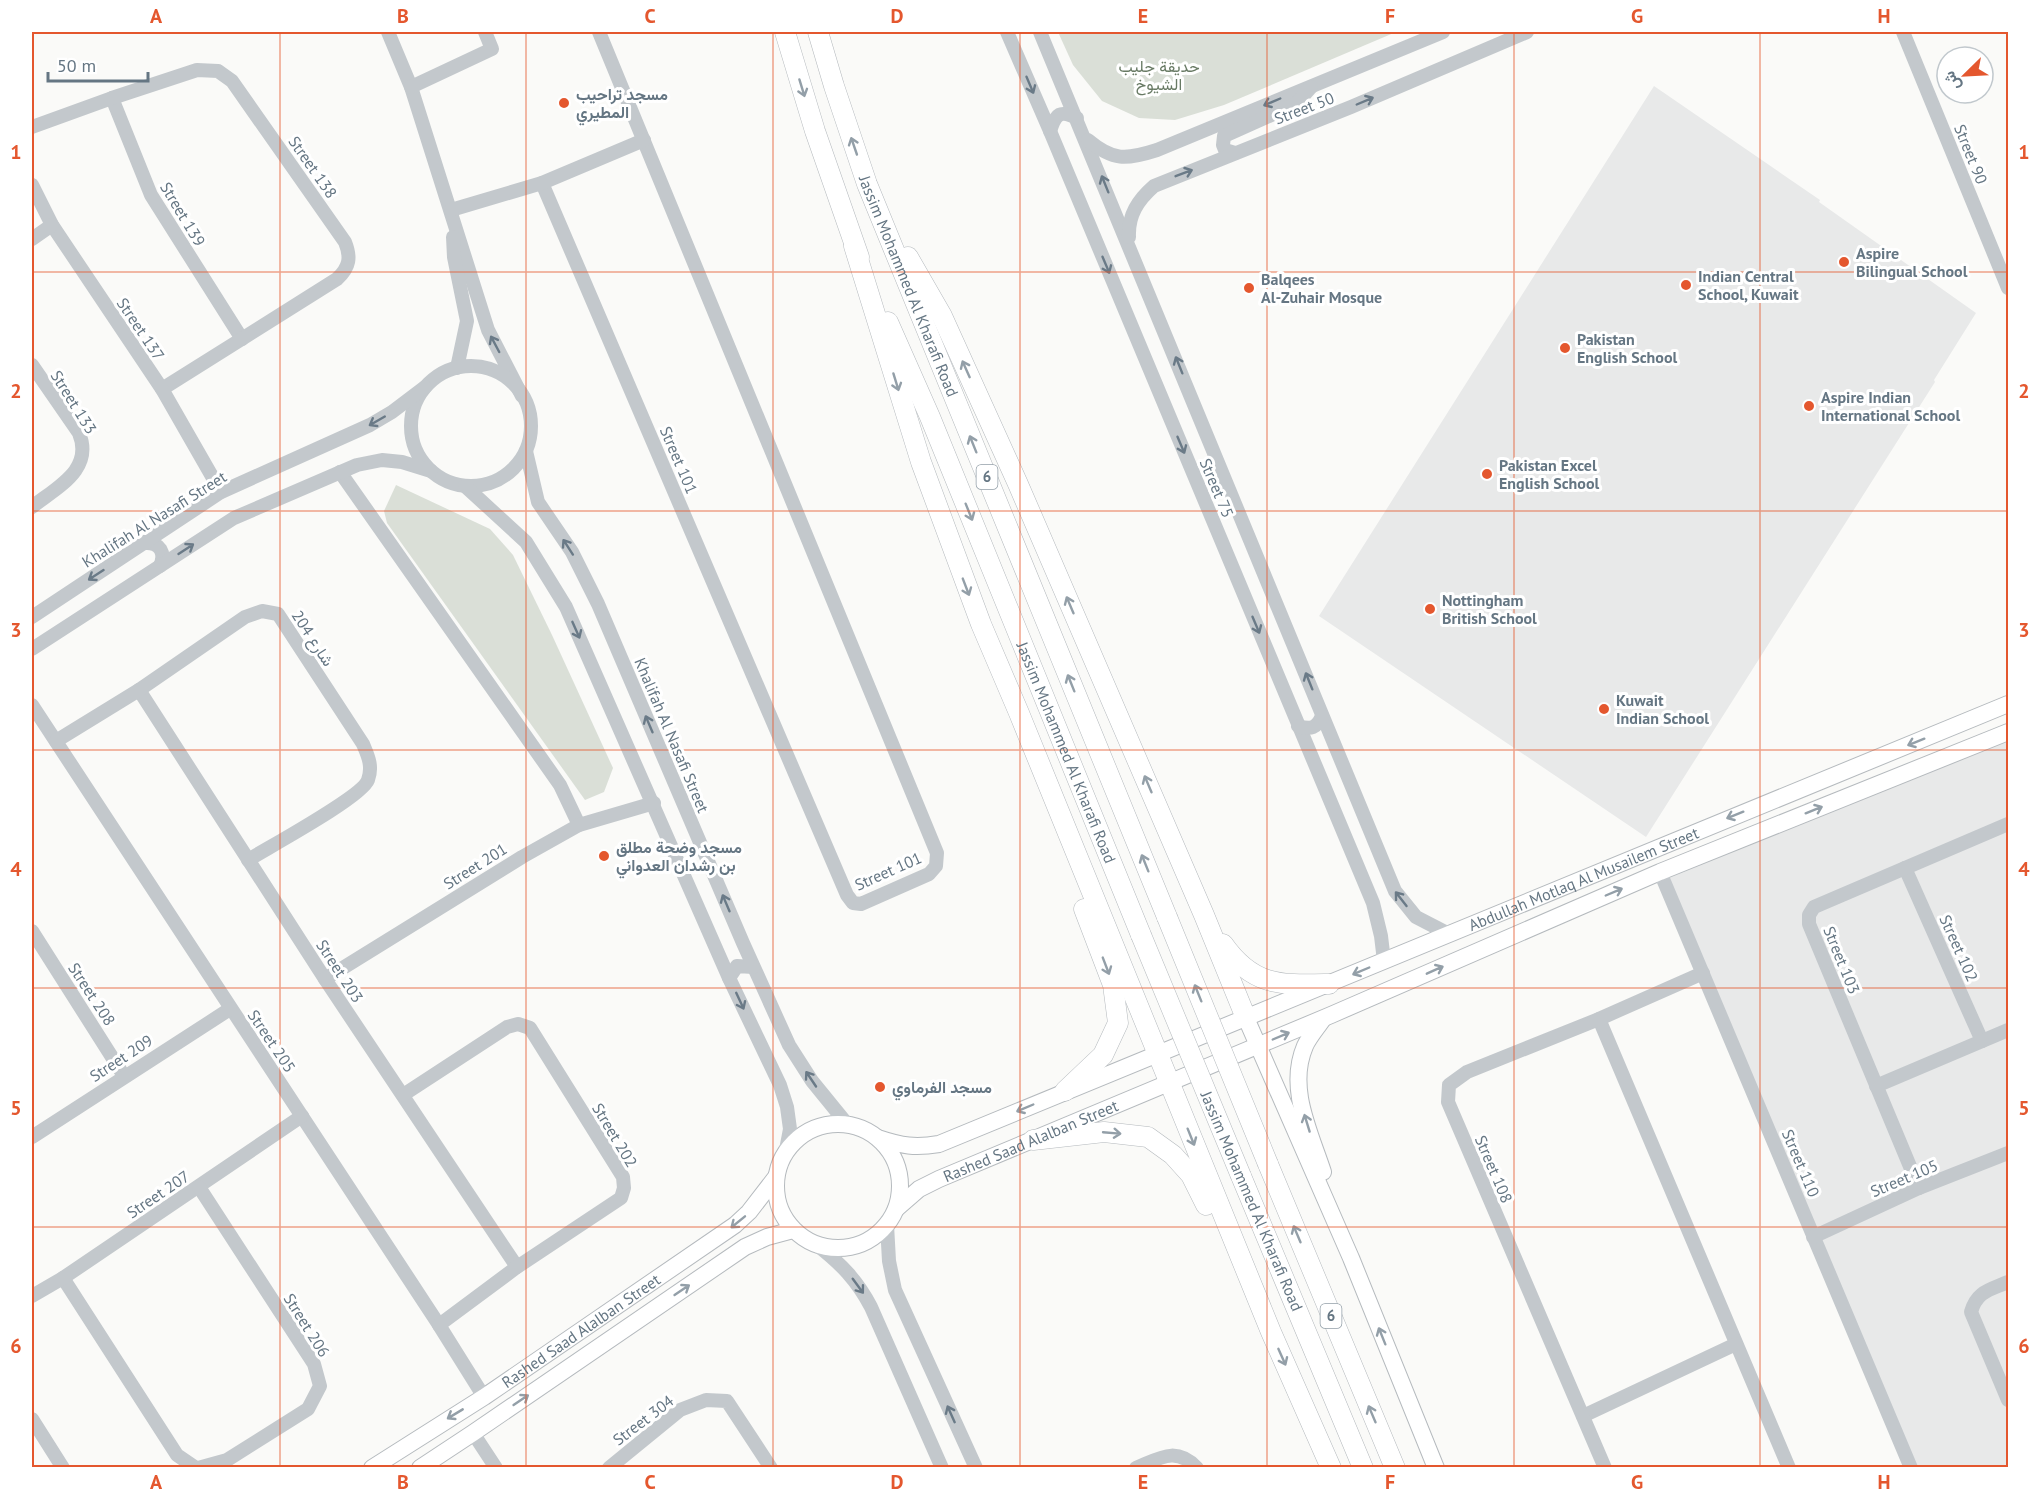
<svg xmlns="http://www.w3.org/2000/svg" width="2040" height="1499" font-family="'PT Sans',Vazirmatn,sans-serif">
<rect width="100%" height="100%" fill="#fafaf8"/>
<g fill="#e8e9e9">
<polygon points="1654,86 1820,200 1819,202 1976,313 1934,380 1935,382 1646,837 1319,616"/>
<polygon points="2008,728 2008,1467 1911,1467 1660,872"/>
</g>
<g fill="#dadfd7">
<polygon points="1058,32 1396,32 1224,105 1175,120 1139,118 1102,101 1073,65"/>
<polygon points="396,485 490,529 513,555 552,635 613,768 604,792 585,800 387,523 384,511"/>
</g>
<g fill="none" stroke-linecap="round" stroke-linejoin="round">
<defs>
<g id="major">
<polyline points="1246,1018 1351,1258 1436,1468"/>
<circle cx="838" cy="1186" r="62"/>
<path id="s1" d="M878,1138C902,1146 915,1148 939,1144L2008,704"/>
<path d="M1323,1172C1310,1132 1287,1088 1305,1046C1309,1037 1317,1028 1323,1019"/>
<path id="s2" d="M896,1209L919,1189L939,1179L1331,1015L1660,872L2008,732"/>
<path id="s3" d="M372,1468L484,1397L735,1225L749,1212L776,1177"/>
<polyline points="420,1468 473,1433 745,1247 767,1237 793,1230"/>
</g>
<g id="highway">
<polyline points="785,32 815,131 859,257"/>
<path id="s4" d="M818,32L834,86L867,184L1167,917"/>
<polyline points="854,246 921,462 981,624 1019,713 1271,1332 1331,1468"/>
<polyline points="908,257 942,316 1018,484 1204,915 1246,1018"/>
<path id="s5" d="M888,322L930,417L1141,935"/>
<path d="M1223,944C1253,987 1281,985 1329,984"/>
<polyline points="1065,1091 1103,1055 1118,1023 1113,985 1084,909"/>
<polyline points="1033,1140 1104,1132 1148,1137 1173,1155 1191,1175 1206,1205"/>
<polyline points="1268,1164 1395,1468"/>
<polyline points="1241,1176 1363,1468"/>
</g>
</defs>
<use href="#major" stroke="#b5babe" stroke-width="18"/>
<use href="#highway" stroke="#b4b9bd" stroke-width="21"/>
<g stroke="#c3c8cc" stroke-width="14">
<polyline points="388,32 411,87 488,330 522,396"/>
<polyline points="1007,32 1050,131 1373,903 1381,936 1384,961"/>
<polyline points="1040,32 1395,891 1416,917 1447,933"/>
<polyline points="1903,32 2008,288"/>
<polyline points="411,87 492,49 485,32"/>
<polyline points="112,98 151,195 242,339"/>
<path d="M32,127L112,98L197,70L218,71L232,81L345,242C351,257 350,267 337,279L162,389"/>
<path d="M1050,131C1056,113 1060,110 1077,118"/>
<path d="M1088,140C1113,161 1126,160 1157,150L1443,32"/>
<polyline points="1235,153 1225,150 1223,145 1224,136 1296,104 1311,87"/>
<polyline points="542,183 847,895 853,903 861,904 929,874 936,866 937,853 599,32"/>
<polyline points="32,185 52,225 162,389 221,492"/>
<polyline points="451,210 542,183 644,140"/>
<polyline points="453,237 454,257 467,321 457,368"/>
<path d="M1129,237C1128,215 1138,200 1154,186L1351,107L1527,32"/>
<polyline points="32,239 52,225"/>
<path d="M32,365L79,433C94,470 57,487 32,507"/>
<circle cx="471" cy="426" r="60"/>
<polyline points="526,451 538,502 572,552 598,604 743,943 789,1045 812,1081 847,1124"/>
<polyline points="340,472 560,785 579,825"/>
<polyline points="465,486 526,542 566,607 729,978 780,1085 787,1107 790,1129 786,1150"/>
<path d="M145,543C160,542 166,553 160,566"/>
<polyline points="32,617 221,492 370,425 392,412 425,387"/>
<polyline points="32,649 234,518 357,465 382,460 402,462 431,471"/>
<polyline points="139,690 325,979 517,1267"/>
<polyline points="32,705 439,1325 484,1397"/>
<path d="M1298,726C1311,730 1317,728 1322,716"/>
<path d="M56,741L139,690L245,617L262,611L278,614L363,744C368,756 373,766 368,780C362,797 269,847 248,860"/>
<polyline points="1905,868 1982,1041"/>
<polyline points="1660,872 1911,1468"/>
<polyline points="32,931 124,1076"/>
<polyline points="729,978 737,966 753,967"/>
<polyline points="325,979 522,857 579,825 654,803"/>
<polyline points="1599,1019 1789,1468"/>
<polyline points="1876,1086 2008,1030"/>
<polyline points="403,1095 507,1027 518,1024 530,1028 623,1177 624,1188 621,1198 517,1267 439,1325"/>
<polyline points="32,1137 230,1009"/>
<polyline points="1919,1188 1809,924 1809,915 1814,907 2008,824"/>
<polyline points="887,1225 889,1261 895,1290 976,1468"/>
<polyline points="1813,1237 1919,1188 2008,1153"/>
<path d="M817,1245C841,1264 857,1280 871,1307L942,1468"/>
<polyline points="63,1278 177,1455 196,1468"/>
<path d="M2008,1282C1990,1290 1977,1291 1971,1312L2008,1400"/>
<polyline points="32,1296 63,1278 302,1116"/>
<polyline points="1583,1416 1736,1344"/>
<polyline points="32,1419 63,1468"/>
<polyline points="473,1433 496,1468"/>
<polyline points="198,1468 227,1460 308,1409 320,1386 314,1364 199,1187"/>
<polyline points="609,1468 680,1410 706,1400 727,1401 771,1468"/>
<path d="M1136,1468C1160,1458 1176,1446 1197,1468"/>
<polyline points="1605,1468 1448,1102 1449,1085 1467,1072 1599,1019 1703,973"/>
</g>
<use href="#major" stroke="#fff" stroke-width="16"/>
<use href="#highway" stroke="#fff" stroke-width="20"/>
<defs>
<g id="highway-bridge">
<polyline points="1167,917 1268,1164"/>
<polyline points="1141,935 1241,1176"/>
</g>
</defs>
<use href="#highway-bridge" stroke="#b4b9bd" stroke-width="21" stroke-linecap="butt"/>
<use href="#highway-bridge" stroke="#fff" stroke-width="20"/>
</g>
<defs><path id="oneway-shaft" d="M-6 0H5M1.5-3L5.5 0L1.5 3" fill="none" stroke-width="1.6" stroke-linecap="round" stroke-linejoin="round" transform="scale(1.5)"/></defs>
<g stroke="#6a7a87">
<use href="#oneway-shaft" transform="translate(1030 85) rotate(67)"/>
<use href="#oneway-shaft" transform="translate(1365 101) rotate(-23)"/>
<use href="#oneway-shaft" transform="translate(1272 102) rotate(157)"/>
<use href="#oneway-shaft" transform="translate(1184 173) rotate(-21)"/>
<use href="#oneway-shaft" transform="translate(1105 184) rotate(-112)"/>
<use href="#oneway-shaft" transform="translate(1106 265) rotate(67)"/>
<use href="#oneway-shaft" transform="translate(495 344) rotate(-118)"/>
<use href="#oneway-shaft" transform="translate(1179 365) rotate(-112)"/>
<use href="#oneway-shaft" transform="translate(377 421) rotate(150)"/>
<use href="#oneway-shaft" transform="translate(1181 445) rotate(67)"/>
<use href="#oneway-shaft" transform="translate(568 547) rotate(-123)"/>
<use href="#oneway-shaft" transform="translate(186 549) rotate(-33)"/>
<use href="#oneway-shaft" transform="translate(96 575) rotate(147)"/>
<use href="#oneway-shaft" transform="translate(1256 625) rotate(67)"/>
<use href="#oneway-shaft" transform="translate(576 630) rotate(66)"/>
<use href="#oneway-shaft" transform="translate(1309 681) rotate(-112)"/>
<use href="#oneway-shaft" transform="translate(649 724) rotate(-113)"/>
<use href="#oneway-shaft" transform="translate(1401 899) rotate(-128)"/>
<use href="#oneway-shaft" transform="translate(726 903) rotate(-113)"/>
<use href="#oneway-shaft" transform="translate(740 1001) rotate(65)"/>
<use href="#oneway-shaft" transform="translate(811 1079) rotate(-124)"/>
<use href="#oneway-shaft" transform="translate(858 1286) rotate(54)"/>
<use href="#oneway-shaft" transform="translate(951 1414) rotate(-114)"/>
</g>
<g stroke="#939fa8">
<use href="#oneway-shaft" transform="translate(802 88) rotate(73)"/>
<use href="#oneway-shaft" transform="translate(854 146) rotate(-109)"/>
<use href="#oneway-shaft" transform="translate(966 369) rotate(-114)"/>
<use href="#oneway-shaft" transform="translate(896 382) rotate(73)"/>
<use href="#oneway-shaft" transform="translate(973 444) rotate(-112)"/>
<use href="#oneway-shaft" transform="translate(969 512) rotate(68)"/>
<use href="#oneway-shaft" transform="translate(966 587) rotate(69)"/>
<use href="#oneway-shaft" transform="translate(1070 605) rotate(-113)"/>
<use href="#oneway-shaft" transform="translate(1071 683) rotate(-112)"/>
<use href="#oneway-shaft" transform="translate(1916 742) rotate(158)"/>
<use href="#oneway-shaft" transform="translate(1148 784) rotate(-113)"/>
<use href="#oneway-shaft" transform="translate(1814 810) rotate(-22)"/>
<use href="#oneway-shaft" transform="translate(1735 815) rotate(158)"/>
<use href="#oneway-shaft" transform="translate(1145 863) rotate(-112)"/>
<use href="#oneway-shaft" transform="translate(1614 892) rotate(-23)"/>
<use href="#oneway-shaft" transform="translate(1106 966) rotate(69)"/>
<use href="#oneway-shaft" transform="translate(1435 970) rotate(-24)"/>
<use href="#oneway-shaft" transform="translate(1361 971) rotate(157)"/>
<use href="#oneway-shaft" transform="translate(1198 993) rotate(-112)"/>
<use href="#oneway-shaft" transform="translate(1281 1036) rotate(-23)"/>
<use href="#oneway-shaft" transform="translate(1025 1108) rotate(157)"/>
<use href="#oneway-shaft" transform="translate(1307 1123) rotate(-107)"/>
<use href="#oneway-shaft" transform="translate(1112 1133) rotate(5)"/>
<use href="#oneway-shaft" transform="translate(1191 1137) rotate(68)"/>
<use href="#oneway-shaft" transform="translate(738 1222) rotate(141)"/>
<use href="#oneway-shaft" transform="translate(1297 1234) rotate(-113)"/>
<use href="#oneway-shaft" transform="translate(682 1290) rotate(-34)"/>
<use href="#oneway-shaft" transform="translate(1382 1336) rotate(-112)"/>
<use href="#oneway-shaft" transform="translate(1282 1357) rotate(66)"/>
<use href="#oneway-shaft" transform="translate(521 1400) rotate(-34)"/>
<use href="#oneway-shaft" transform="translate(455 1414) rotate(149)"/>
<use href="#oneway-shaft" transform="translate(1372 1414) rotate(-113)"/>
</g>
<path fill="none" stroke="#e4572e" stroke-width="1.5" stroke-opacity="0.55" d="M280,32V1468M526,32V1468M773,32V1468M1020,32V1468M1267,32V1468M1514,32V1468M1760,32V1468M32,272H2008M32,511H2008M32,750H2008M32,988H2008M32,1227H2008"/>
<g fill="#e4572e" stroke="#fff" stroke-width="2">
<circle cx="564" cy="103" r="6"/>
<circle cx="1844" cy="262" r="6"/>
<circle cx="1686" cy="285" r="6"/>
<circle cx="1249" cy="288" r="6"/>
<circle cx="1565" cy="348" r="6"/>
<circle cx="1809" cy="406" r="6"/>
<circle cx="1487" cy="474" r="6"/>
<circle cx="1430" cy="609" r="6"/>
<circle cx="1604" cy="709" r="6"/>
<circle cx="604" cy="856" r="6"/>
<circle cx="880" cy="1087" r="6"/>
</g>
<g text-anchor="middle" stroke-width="6" stroke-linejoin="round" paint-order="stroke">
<g fill="#fff" stroke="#939fa8" stroke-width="1.5">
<rect x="976.5" y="465" width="21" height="24" rx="4.5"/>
<rect x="1320.5" y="1304" width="21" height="24" rx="4.5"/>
</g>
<g font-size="15" font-weight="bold" fill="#657683">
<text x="987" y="482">6</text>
<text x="1331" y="1321">6</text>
</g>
<g font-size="16" fill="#687a64" stroke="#fff">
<text x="1159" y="72">حديقة جليب<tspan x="1159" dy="18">الشيوخ</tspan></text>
</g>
<g font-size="16" font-weight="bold" fill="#657683" stroke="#fff" text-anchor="start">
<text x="576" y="100">مسجد تراحيب<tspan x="576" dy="18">المطيري</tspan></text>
<text x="1856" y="259">Aspire<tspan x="1856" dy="18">Bilingual School</tspan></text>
<text x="1698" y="282">Indian Central<tspan x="1698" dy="18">School, Kuwait</tspan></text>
<text x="1261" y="285">Balqees<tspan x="1261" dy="18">Al-Zuhair Mosque</tspan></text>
<text x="1577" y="345">Pakistan<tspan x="1577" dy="18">English School</tspan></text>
<text x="1821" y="403">Aspire Indian<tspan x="1821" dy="18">International School</tspan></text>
<text x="1499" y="471">Pakistan Excel<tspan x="1499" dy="18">English School</tspan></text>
<text x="1442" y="606">Nottingham<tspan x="1442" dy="18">British School</tspan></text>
<text x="1616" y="706">Kuwait<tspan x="1616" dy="18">Indian School</tspan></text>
<text x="616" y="853">مسجد وضحة مطلق<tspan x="616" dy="18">بن رشدان العدواني</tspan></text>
<text x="892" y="1093">مسجد الفرماوي</text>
</g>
<g font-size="16" fill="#657683" stroke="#fff">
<text transform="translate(1304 108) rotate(-21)" y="6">Street 50</text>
<text transform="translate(1971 154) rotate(68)" y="6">Street 90</text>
<text transform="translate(313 167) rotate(55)" y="6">Street 138</text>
<text transform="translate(183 214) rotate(59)" y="6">Street 139</text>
<text dy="6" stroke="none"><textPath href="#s4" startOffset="270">Jassim Mohammed Al Kharafi Road</textPath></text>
<text transform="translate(141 329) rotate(56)" y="6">Street 137</text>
<text transform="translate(74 402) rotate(58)" y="6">Street 133</text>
<text transform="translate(679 460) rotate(67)" y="6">Street 101</text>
<text transform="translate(1217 488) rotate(67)" y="6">Street 75</text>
<text transform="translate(154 519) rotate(-32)" y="6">Khalifah Al Nasafi Street</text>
<text transform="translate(313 638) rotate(57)" y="6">شارع 204</text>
<text transform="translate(672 735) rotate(67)" y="6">Khalifah Al Nasafi Street</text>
<text dy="6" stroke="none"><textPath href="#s5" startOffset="466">Jassim Mohammed Al Kharafi Road</textPath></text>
<text transform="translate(475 866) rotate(-32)" y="6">Street 201</text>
<text transform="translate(888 871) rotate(-24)" y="6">Street 101</text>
<text dy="6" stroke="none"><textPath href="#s1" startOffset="759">Abdullah Motlaq Al Musailem Street</textPath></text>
<text transform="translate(1959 948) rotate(66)" y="6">Street 102</text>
<text transform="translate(1842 960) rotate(68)" y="6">Street 103</text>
<text transform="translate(340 971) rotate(57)" y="6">Street 203</text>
<text transform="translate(92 994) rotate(57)" y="6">Street 208</text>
<text transform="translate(272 1041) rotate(56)" y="6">Street 205</text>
<text transform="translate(121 1058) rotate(-33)" y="6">Street 209</text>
<text transform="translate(615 1135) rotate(59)" y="6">Street 202</text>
<text dy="6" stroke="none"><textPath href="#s2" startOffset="152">Rashed Saad Alalban Street</textPath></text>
<text transform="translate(1801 1163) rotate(67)" y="6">Street 110</text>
<text transform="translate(1494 1169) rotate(67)" y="6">Street 108</text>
<text transform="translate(1904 1178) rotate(-23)" y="6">Street 105</text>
<text transform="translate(158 1194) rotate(-34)" y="6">Street 207</text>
<text transform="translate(1252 1201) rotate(67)" y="6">Jassim Mohammed Al Kharafi Road</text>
<text transform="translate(307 1325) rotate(58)" y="6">Street 206</text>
<text dy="6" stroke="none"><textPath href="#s3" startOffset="250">Rashed Saad Alalban Street</textPath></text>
<text transform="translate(643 1420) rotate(-37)" y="6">Street 304</text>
</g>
</g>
<rect width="2040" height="1499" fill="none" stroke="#ffffff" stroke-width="66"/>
<g transform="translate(1965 75) rotate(246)"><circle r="28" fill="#ffffff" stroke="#c1c8cd" stroke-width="1.5"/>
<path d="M0-4.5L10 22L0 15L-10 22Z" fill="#e4572e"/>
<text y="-9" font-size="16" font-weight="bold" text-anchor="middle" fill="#657683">ش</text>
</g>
<path d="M48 72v9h100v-9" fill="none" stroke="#657683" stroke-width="3"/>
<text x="57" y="72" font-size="18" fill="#657683" stroke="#ffffff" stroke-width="4.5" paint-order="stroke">50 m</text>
<rect x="33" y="33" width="1974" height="1433" fill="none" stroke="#e4572e" stroke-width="2"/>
<g font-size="20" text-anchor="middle" font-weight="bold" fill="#e4572e">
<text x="156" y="23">A</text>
<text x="403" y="23">B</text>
<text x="650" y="23">C</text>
<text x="897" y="23">D</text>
<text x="1143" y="23">E</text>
<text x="1390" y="23">F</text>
<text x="1637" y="23">G</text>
<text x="1884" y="23">H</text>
<text x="16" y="159">1</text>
<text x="2024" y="159">1</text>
<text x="16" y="398">2</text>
<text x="2024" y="398">2</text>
<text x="16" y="637">3</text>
<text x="2024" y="637">3</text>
<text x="16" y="876">4</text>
<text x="2024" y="876">4</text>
<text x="16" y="1115">5</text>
<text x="2024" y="1115">5</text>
<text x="16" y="1353">6</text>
<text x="2024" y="1353">6</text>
<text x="156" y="1489">A</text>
<text x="403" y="1489">B</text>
<text x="650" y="1489">C</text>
<text x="897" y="1489">D</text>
<text x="1143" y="1489">E</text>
<text x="1390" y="1489">F</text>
<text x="1637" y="1489">G</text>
<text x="1884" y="1489">H</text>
</g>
</svg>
